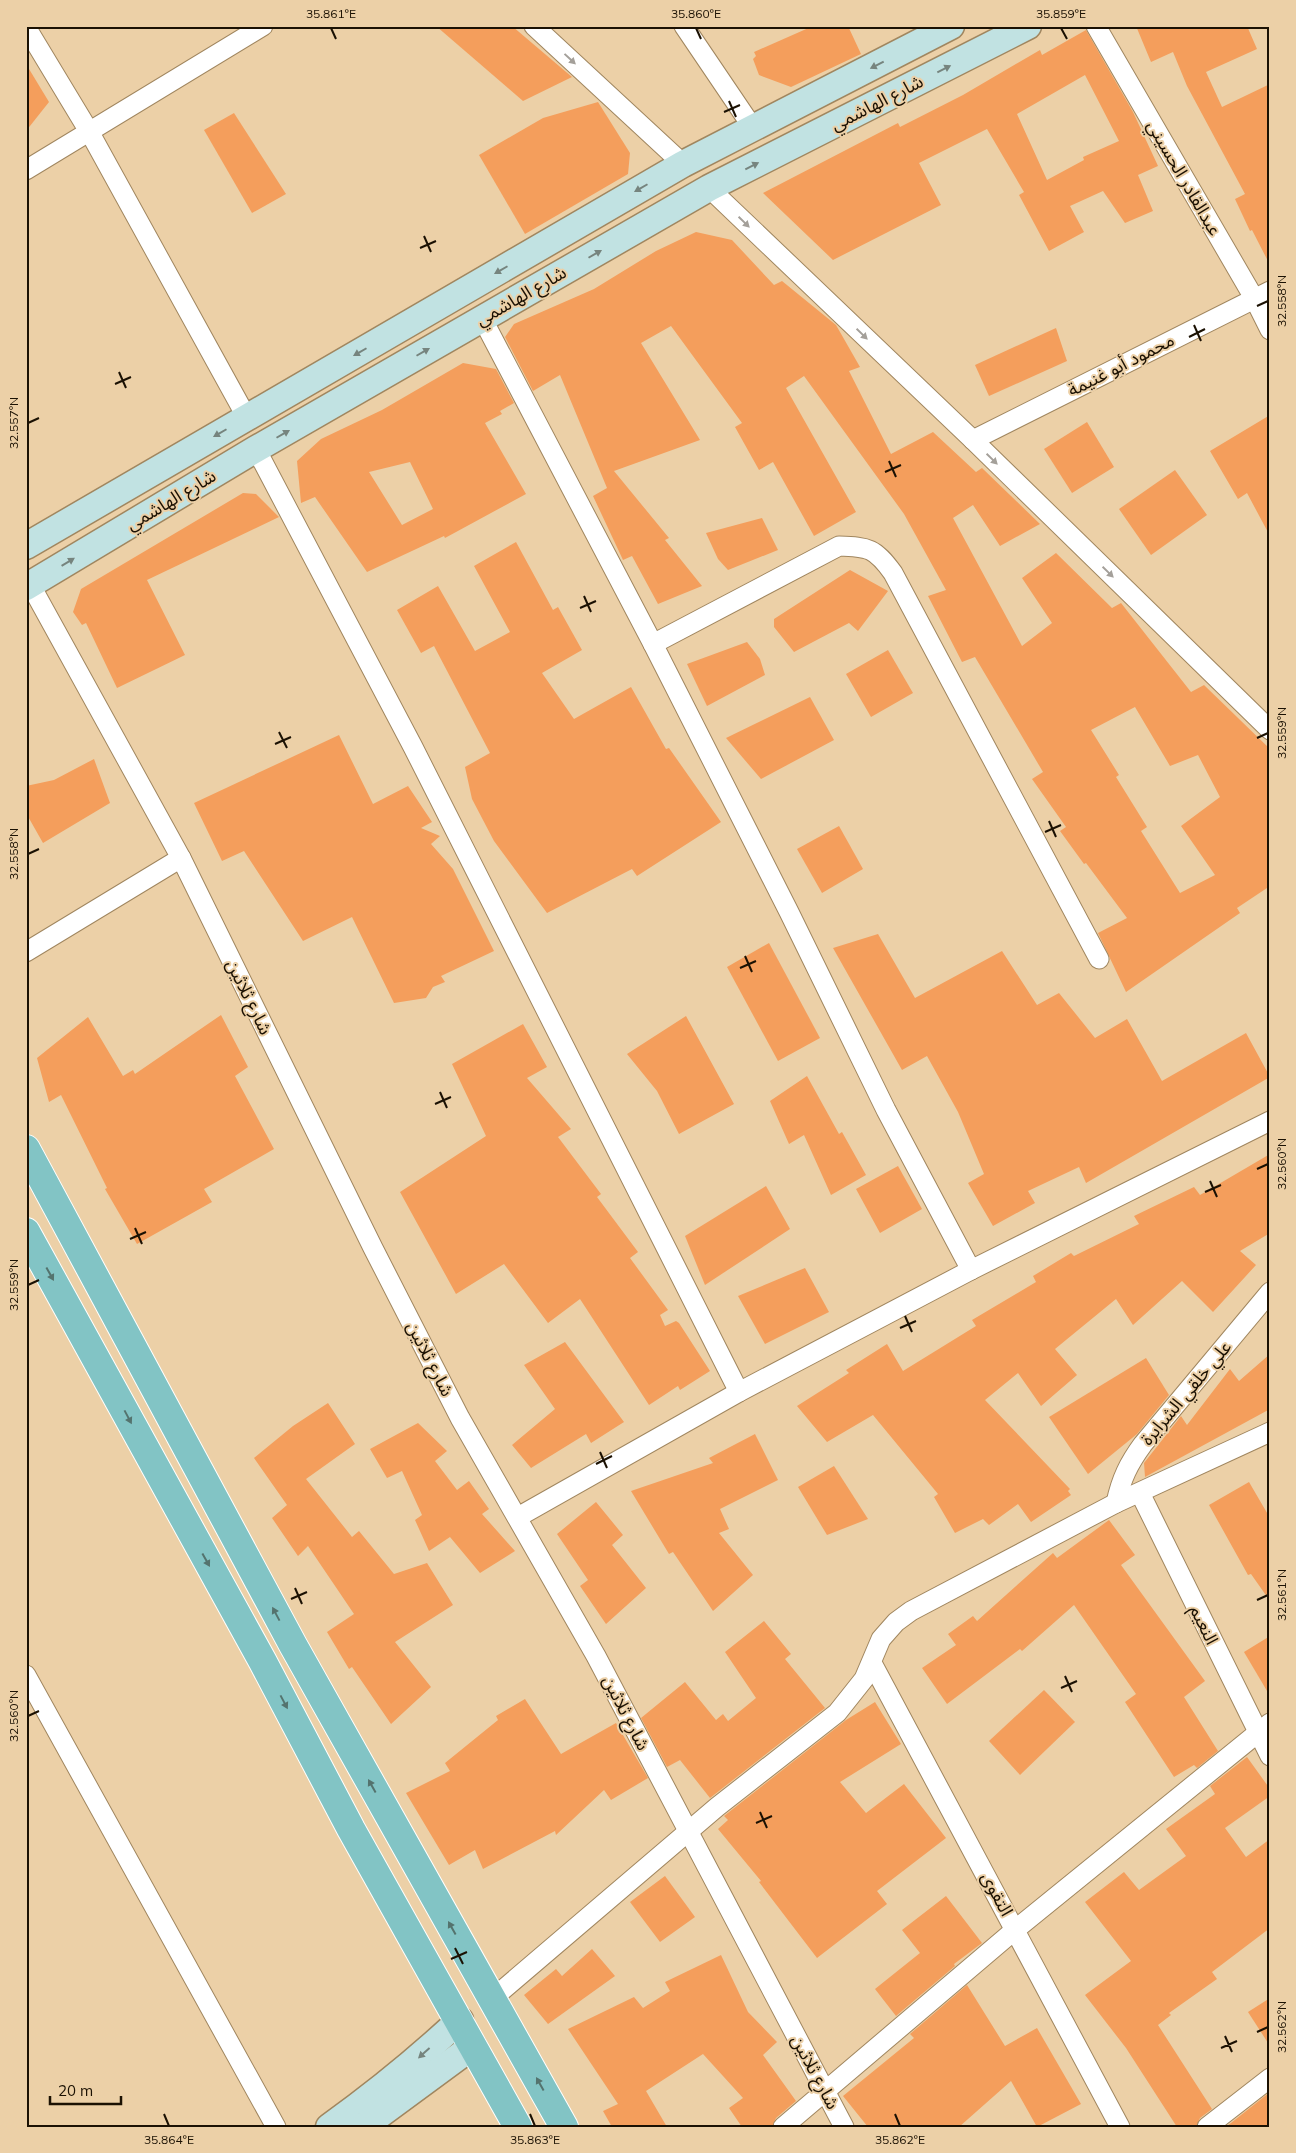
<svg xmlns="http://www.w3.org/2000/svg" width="1296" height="2153" font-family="Mulish,'Noto Sans Arabic',sans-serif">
<rect width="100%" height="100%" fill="#ecd0a7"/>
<g fill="#f49e5c" fill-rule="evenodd">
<polygon points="436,26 512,26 572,77 523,101"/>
<polygon points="813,26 848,26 861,54 791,87 759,75 753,59 756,56 754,52"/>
<polygon points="1136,26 1247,26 1257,49 1206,72 1222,107 1270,84 1270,265 1252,230 1250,231 1235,199 1245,194 1187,86 1173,52 1151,62"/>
<path d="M1086,30L1133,112L1158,166L1138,175L1153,211L1125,223L1103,191L1070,206L1084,232L1049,251L1019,195L1024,192L987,129L919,163L941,205L833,260L763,193L898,123L900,127L963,95L1040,50L1042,55ZM1085,75L1119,141L1083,157L1084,160L1047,180L1017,114Z"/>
<polygon points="26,64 49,102 26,131"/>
<polygon points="598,102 630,153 628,174 525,234 479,155 543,118"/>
<polygon points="234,113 286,194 252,213 204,130"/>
<path d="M696,232L732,240L774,285L782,281L836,325L860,367L849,371L891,454L933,432L976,472L982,468L1040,524L1000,546L973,505L953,518L1022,646L1052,623L1022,578L1056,553L1112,608L1121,603L1191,692L1204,685L1270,749V886L1237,908L1240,913L1126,992L1098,933L1127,918L1086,863L1084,864L1060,831L1066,827L1032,779L1043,772L975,657L962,662L928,596L946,590L904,514L804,376L786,388L856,512L814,536L773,462L759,470L735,427L742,423L671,326L641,343L700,440L614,471L669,538L665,540L702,586L658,604L632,556L623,560L593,496L607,488L560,375L533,391L505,337L514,324L594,289L656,251ZM1135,707L1170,766L1198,755L1220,797L1181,826L1215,875L1180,893L1141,831L1147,827L1116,777L1119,775L1091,730Z"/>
<polygon points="1056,328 1067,361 989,396 975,365"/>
<path d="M463,363L496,369L514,403L500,411L502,414L485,423L526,494L445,538L444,536L367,572L315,497L301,503L297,461L321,439L382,410ZM410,462L433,509L402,525L369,472Z"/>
<polygon points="1270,415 1270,536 1247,493 1238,499 1210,451"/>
<polygon points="1087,422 1114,467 1072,493 1044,449"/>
<polygon points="1175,470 1207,515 1151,555 1119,509"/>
<polygon points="243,493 256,494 279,517 147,580 185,655 117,688 86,623 82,625 73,612 81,589"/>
<polygon points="762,518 778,550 728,570 718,559 706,533"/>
<polygon points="516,542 553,610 558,607 582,650 542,673 574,719 631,687 666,749 669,748 721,822 637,876 632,869 547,913 494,841 472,799 465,767 490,753 434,646 421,653 397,610 438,586 475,651 510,632 474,566"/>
<polygon points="850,570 888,591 858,631 849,623 794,652 774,627 774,619"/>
<polygon points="747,642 760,659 765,675 707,706 687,664"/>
<polygon points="888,650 913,693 871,717 846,674"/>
<polygon points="810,697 834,740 761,779 726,738"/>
<polygon points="339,735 373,804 408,786 432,822 421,828 440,836 431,844 453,869 494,951 441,976 445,982 433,987 426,998 394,1003 352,917 303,941 244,851 222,861 194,803"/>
<polygon points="94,759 110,803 43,843 26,813 26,786 54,780"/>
<polygon points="839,826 863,869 822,893 797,849"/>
<polygon points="878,934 915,998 1002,951 1037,1005 1059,993 1095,1038 1127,1019 1162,1081 1246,1033 1270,1077 1086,1183 1079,1167 1028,1191 1035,1203 993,1226 968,1183 984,1174 958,1112 927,1056 902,1070 833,948"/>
<polygon points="769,943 820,1038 778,1061 727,967"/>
<polygon points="221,1015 248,1067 235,1076 274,1149 204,1189 212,1202 137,1244 105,1189 107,1188 61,1095 49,1102 37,1058 88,1017 123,1076 133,1070 135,1074"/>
<polygon points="686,1016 734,1104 679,1134 657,1091 627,1054"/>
<polygon points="523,1024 547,1067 527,1078 571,1129 558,1137 601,1194 597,1197 638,1252 630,1258 668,1310 660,1315 665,1326 676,1321 679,1323 710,1371 680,1390 678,1386 649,1405 580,1299 548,1323 504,1264 456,1294 400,1192 486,1136 452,1064"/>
<polygon points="807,1076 839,1134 842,1132 866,1175 831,1195 804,1135 789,1144 770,1101"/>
<polygon points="1270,1154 1270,1233 1240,1251 1256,1265 1213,1312 1182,1281 1133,1325 1116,1299 1055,1349 1077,1375 1041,1406 1018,1373 985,1400 1070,1489 1068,1491 1071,1495 1031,1522 1018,1504 989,1525 983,1519 955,1533 934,1497 938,1494 873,1415 827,1442 797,1406 849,1373 846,1370 887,1344 903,1371 976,1326 972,1320 1036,1282 1033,1276 1071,1253 1074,1256 1139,1224 1134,1216 1194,1187 1200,1195"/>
<polygon points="898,1166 922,1209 880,1233 856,1189"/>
<polygon points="766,1186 790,1229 705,1285 685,1236"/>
<polygon points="805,1268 829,1312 765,1344 738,1296"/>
<polygon points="565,1342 624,1422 591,1443 586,1434 531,1468 512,1445 555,1409 524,1365"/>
<polygon points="1270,1354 1270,1409 1145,1477 1144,1463 1181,1416 1187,1425 1230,1369 1239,1381"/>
<polygon points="1146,1358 1169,1395 1137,1434 1088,1474 1049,1417"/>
<polygon points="328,1403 355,1444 306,1479 352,1537 359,1531 394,1574 427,1563 453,1605 395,1642 431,1687 391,1724 352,1667 349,1669 327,1632 354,1614 308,1546 298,1556 272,1518 287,1505 254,1458 293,1426"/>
<polygon points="418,1423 447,1451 435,1461 457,1490 469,1481 489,1509 482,1514 515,1551 480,1573 450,1537 429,1551 415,1520 422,1515 402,1471 387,1478 370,1449"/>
<polygon points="755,1434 778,1480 720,1509 729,1529 719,1533 753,1575 713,1611 673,1552 669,1554 631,1491 713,1463 709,1458"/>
<polygon points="834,1466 868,1519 827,1535 798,1487"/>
<polygon points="1249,1482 1270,1518 1270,1601 1251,1574 1248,1575 1209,1505"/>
<polygon points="596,1502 623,1535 612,1545 646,1588 606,1624 580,1586 588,1580 557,1534"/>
<polygon points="1109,1520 1135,1555 1121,1565 1205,1681 1184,1697 1218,1751 1197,1768 1194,1765 1174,1777 1125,1702 1136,1694 1074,1605 1022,1651 1020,1649 947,1704 922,1668 956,1645 948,1634 973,1616 977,1621 1053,1553 1057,1558"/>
<polygon points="764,1621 791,1654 785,1659 825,1708 710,1798 680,1760 667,1767 641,1718 685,1682 716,1720 723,1714 728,1721 756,1698 725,1652"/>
<polygon points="1270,1636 1270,1696 1244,1652"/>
<polygon points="1044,1690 1075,1722 1020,1775 989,1741"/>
<polygon points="525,1699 561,1754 616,1723 648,1778 611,1800 604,1790 556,1835 555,1831 483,1869 475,1850 449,1865 406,1793 450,1771 445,1763 498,1720 496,1716"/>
<polygon points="875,1702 901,1744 840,1782 866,1813 904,1784 946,1838 877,1891 887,1904 817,1958 759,1882 761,1881 718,1829 728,1820 724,1816 846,1720"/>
<polygon points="1247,1757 1270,1789 1270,1796 1225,1828 1246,1857 1270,1839 1270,1928 1212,1972 1217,1979 1169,2013 1171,2015 1158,2025 1212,2109 1200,2118 1196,2127 1177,2127 1126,2048 1085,1995 1131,1961 1085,1902 1124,1872 1139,1890 1186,1856 1166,1829 1215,1794 1210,1786"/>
<polygon points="665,1876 695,1917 660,1942 630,1902"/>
<polygon points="946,1896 982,1943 954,1964 955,1966 896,2016 875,1989 920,1953 902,1930"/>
<polygon points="592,1949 615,1976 548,2024 524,1995 556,1969 562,1976"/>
<polygon points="721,1955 748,2012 777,2042 763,2055 796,2101 776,2118 772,2127 742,2127 729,2108 743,2098 703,2054 646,2091 667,2127 612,2127 603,2111 618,2104 568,2029 634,1997 643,2008 670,1991 665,1982"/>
<polygon points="967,1985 1005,2046 1037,2028 1081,2104 1037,2127 1011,2081 959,2127 868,2127 843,2096 914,2038 910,2034"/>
<polygon points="1270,1998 1270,2046 1248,2012"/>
<polygon points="1270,2092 1270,2127 1226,2127"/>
</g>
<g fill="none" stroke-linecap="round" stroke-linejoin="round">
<defs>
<g id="street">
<polyline points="534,26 683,164"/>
<polyline points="684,26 753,128"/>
<polyline points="1096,26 1254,298 1270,330"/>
<polyline points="26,27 90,133 247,418"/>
<polyline points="26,170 263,26"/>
<polyline points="709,188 973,440 1270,730"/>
<polyline points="482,318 653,644 789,912 886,1110 971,1270"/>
<polyline points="973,440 1270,291"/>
<polyline points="256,449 413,747 739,1392"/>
<polyline points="30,584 181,858 373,1248 460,1418 596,1656 844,2127"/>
<path d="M653,644L839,546C869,547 875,548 893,573L1099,959"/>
<polyline points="26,952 181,858"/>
<polyline points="1140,1493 1270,1756"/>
<path d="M1116,1503C1121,1479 1129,1463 1143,1444L1270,1292"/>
<polyline points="518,1517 739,1392 971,1270 1270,1121"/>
<polyline points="872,1663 1120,2127"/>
<polyline points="26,1675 276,2127"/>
<polyline points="492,1999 717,1807 837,1713 864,1679 881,1639 896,1622 911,1611 1116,1503 1270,1432"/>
<polyline points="783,2127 1016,1929 1270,1723"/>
<polyline points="1207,2127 1270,2078"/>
</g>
<g id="secondary">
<polyline points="26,546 683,164 951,26"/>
<polyline points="26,587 256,449 709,188 1028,26"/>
<path d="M329,2127C375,2094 418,2059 460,2020"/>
<polyline points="363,2127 473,2046"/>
</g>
<g id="primary">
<polyline points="26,1149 293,1645 564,2127"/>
<polyline points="26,1232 263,1662 351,1829 518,2127"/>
</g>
</defs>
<use href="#street" stroke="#a0865f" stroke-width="21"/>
<use href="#secondary" stroke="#a0865f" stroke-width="29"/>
<use href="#primary" stroke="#fff" stroke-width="30"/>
<use href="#street" stroke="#fff" stroke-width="19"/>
<use href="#secondary" stroke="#c1e2e2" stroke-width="26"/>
<use href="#primary" stroke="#82c4c5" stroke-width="28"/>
</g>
<defs><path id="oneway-solid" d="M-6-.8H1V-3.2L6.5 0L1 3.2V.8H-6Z" transform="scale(1.25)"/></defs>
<g fill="#a4a09a">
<use href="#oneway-solid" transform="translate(570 59) rotate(43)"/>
<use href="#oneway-solid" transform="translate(744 222) rotate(44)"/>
<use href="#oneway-solid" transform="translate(862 334) rotate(44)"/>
<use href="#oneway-solid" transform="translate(992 459) rotate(44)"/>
<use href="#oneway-solid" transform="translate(1108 572) rotate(44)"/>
</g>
<g fill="#76847e">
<use href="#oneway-solid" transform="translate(877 65) rotate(153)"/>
<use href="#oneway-solid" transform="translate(944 69) rotate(-27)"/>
<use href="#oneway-solid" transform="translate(752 166) rotate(-27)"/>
<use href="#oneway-solid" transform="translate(641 188) rotate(150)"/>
<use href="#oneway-solid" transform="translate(595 254) rotate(-30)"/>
<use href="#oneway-solid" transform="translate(501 270) rotate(150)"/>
<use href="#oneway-solid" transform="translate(360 352) rotate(150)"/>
<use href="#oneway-solid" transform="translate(423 352) rotate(-30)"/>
<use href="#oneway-solid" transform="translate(220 433) rotate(150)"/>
<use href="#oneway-solid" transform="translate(283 434) rotate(-30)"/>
<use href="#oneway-solid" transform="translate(68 562) rotate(-31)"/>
<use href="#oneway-solid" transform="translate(424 2053) rotate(138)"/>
</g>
<g fill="#54736e">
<use href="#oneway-solid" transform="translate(50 1274) rotate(61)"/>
<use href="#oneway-solid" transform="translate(128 1417) rotate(62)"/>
<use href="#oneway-solid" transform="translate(206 1560) rotate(61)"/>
<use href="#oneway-solid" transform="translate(276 1614) rotate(-118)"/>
<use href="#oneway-solid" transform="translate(284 1702) rotate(62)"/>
<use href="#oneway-solid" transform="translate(372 1786) rotate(-119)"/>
<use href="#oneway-solid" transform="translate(452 1928) rotate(-119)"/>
<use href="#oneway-solid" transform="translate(540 2084) rotate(-119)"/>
</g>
<path fill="none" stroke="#1b1103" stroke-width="2" d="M331,28L336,39M696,28L701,39M1061,28L1067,39M729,101L736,117M724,112L740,105M424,236L431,252M420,248L436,241M1257,306L1268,301M1194,325L1201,341M1189,337L1205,329M119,372L126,388M115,384L131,377M28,423L39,418M889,461L896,477M885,472L901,465M584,596L591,612M580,608L596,601M279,732L287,748M1257,738L1268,733M275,744L291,737M1049,821L1056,837M1045,832L1061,825M28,854L39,849M745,956L752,972M740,968L756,961M440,1092L447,1108M435,1104L451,1097M1257,1169L1268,1164M1210,1181L1217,1197M1205,1192L1221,1185M135,1228L142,1244M130,1239L146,1232M28,1285L39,1280M905,1316L912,1332M900,1328L916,1321M600,1452L607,1468M596,1464L612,1456M295,1588L302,1604M291,1599L307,1592M1257,1600L1268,1595M1065,1676L1072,1692M1061,1688L1077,1681M28,1716L39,1711M760,1812L767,1828M756,1823L772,1816M455,1948L463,1964M451,1959L467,1952M1257,2032L1268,2027M1225,2036L1232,2052M1221,2048L1237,2041M164,2114L169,2126M530,2114L535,2126M895,2114L900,2126"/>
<g text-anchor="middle" stroke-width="4" stroke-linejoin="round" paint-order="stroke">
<g font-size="18" fill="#1b1103" stroke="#ecd0a7">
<text transform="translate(877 103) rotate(-27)" y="6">شارع الهاشمي</text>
<text transform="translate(1184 178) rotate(60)" y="6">عبدالقادر الحسيني</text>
<text transform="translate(521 296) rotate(-30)" y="6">شارع الهاشمي</text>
<text transform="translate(1121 365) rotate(-27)" y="6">محمود أبو غنيمة</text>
<text transform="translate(171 500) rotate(-31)" y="6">شارع الهاشمي</text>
<text transform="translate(249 997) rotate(64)" y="6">شارع ثلاثين</text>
<text transform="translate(430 1359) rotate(63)" y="6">شارع ثلاثين</text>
<text transform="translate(1186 1393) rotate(-50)" y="6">علي خلقي الشرايرة</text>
<text transform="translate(1204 1625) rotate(64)" y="6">النعيم</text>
<text transform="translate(626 1713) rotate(63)" y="6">شارع ثلاثين</text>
<text transform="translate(997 1894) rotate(62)" y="6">التقوى</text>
<text transform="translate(815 2072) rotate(62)" y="6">شارع ثلاثين</text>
</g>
</g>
<rect width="1296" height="2153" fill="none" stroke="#ecd0a7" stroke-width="55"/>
<path d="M50 2096v8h71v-8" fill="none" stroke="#1b1103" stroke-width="2.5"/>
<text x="58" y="2096" font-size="15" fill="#1b1103" stroke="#ecd0a7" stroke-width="4" paint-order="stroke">20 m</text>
<rect x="28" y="28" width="1240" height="2098" fill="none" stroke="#1b1103" stroke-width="2"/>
<g font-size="12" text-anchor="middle" fill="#1b1103">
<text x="331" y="18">35.861°E</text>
<text x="696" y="18">35.860°E</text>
<text x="1061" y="18">35.859°E</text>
<text transform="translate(1282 301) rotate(-90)" y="4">32.558°N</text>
<text transform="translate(14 423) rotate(-90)" y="4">32.557°N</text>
<text transform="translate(1282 733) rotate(-90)" y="4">32.559°N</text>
<text transform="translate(14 854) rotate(-90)" y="4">32.558°N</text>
<text transform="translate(1282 1164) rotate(-90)" y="4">32.560°N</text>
<text transform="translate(14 1285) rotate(-90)" y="4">32.559°N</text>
<text transform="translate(1282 1595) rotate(-90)" y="4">32.561°N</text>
<text transform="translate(14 1716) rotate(-90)" y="4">32.560°N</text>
<text transform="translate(1282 2027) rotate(-90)" y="4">32.562°N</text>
<text x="169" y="2144">35.864°E</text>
<text x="535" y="2144">35.863°E</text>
<text x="900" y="2144">35.862°E</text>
</g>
</svg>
